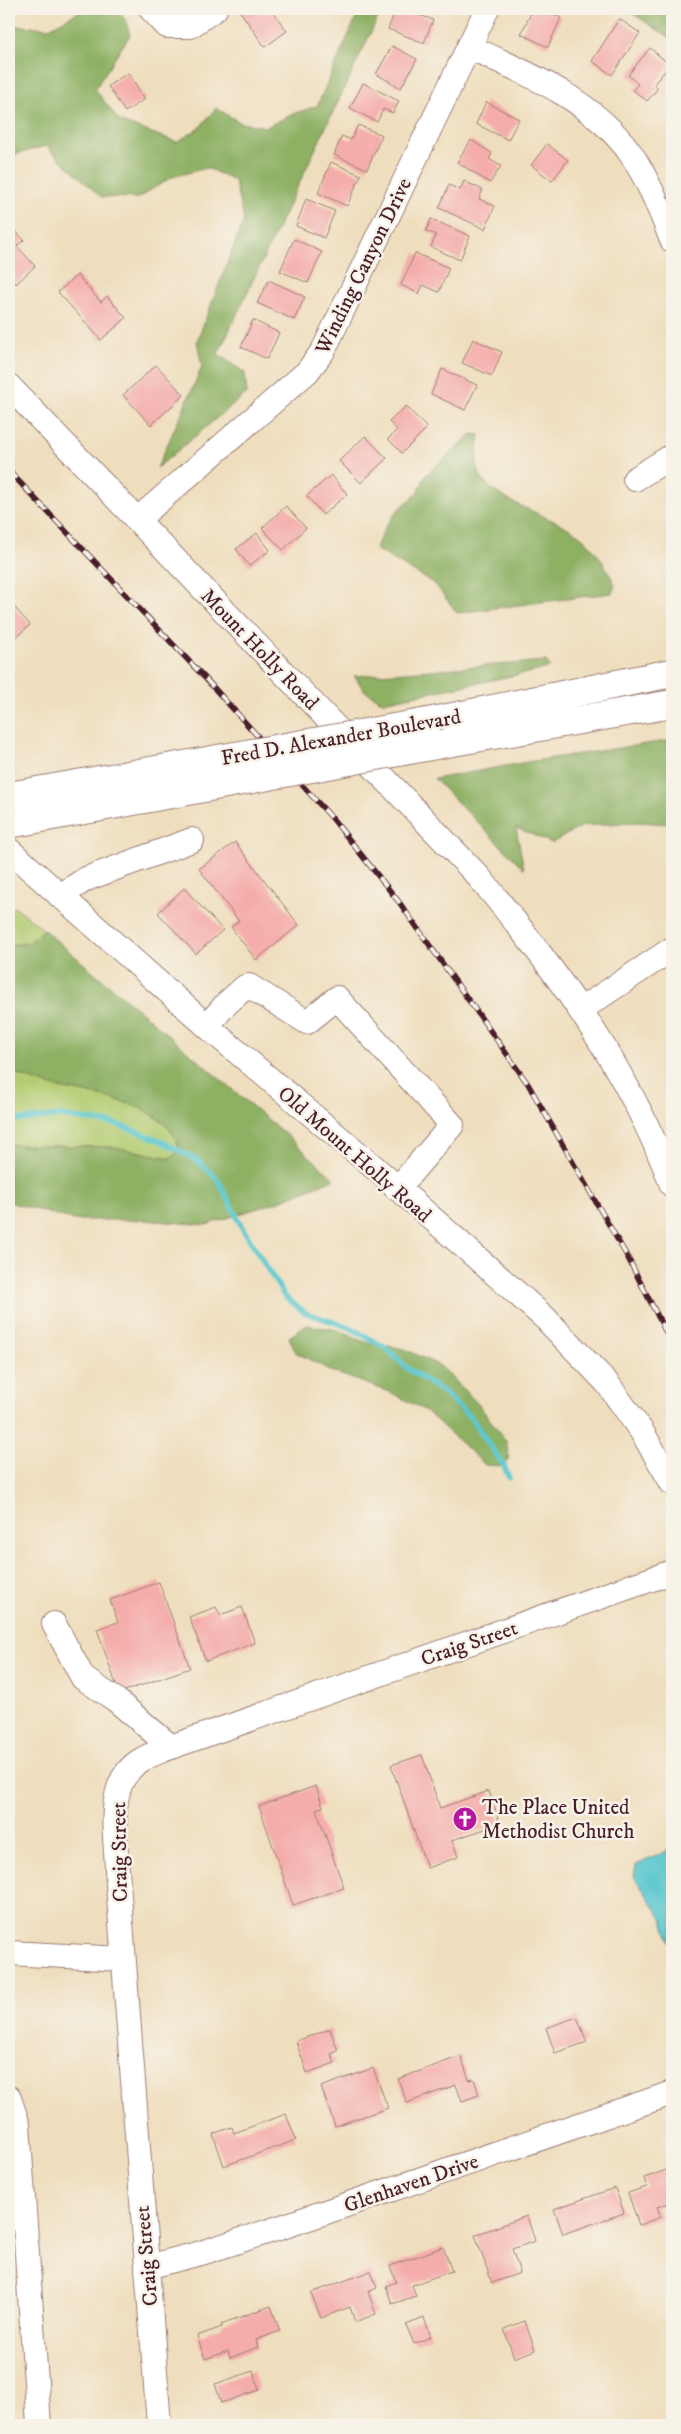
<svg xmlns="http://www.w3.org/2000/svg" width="681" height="2434" font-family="'IM FELL DW Pica',serif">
<rect width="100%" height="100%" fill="#f7f3e8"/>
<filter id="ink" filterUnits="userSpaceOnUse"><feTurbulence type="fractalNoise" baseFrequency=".02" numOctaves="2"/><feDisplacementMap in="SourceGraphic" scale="10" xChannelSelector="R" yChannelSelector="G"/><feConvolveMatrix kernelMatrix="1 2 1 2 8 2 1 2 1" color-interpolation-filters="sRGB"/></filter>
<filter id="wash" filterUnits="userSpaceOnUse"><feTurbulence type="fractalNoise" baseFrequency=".0096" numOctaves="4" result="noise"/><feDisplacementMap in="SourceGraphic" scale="20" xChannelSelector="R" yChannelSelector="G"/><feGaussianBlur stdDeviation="1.12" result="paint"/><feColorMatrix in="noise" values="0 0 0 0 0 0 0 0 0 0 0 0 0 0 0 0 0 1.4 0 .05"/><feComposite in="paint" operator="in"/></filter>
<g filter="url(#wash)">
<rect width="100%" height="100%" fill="#efdebe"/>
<g fill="#b2cc71" stroke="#7e764e">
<polygon points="16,907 44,930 29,943 9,945 9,909"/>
<path d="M9,1071C25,1077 42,1084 60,1088C99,1096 171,1103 180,1152L169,1158L114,1147L9,1145Z"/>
</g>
<g fill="#8db063" stroke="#6c6847">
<polygon points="84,9 117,9 126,21 130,35 95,89 119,121 177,142 199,128 216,108 241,123 266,127 295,113 317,106 360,9 382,9 218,354 245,373 247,393 157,468 202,367 197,341 244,220 234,180 207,168 172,177 138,198 101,197 46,146 9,156 9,25 49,28"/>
<polygon points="629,9 672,9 672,39 630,12"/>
<path d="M472,434L480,435C478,449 474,464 481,477C495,501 550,516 573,531C593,543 605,564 615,585L612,593L457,613L435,584L375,549L386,526L398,510L418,493L425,476Z"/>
<polygon points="546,661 550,667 537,671 383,702 365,691 354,676"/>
<polygon points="672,740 672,824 637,822 582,826 552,843 516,828 524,869 434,779 533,761"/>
<path d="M44,930L291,1139L334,1179L280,1201L206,1225L143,1220H74L9,1202V1145L114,1147L169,1158L180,1151C171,1103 99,1096 60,1088C42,1084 25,1077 9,1071V945L29,943Z"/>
<polygon points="307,1325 337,1330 365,1342 405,1349 442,1367 478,1404 506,1441 509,1457 504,1466 485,1465 426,1411 390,1392 333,1372 295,1352 289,1337"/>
</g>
<polygon fill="#5bc8cf" stroke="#52747d" points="672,1849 672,1950 663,1920 634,1876 636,1865"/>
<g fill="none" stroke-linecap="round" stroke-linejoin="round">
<polyline stroke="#5bc8cf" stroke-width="5.5" points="9,1121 61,1116 116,1124 159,1140 197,1160 218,1180 243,1229 285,1297 306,1313 351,1328 386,1348 408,1369 443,1392 472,1419 504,1466 509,1478"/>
</g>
<g id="blocks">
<g fill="#f4adab">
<polygon points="241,9 271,9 287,31 265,47 239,10"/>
<polygon points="396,9 404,9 433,20 424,43 388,29"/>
<polygon points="533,9 542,9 561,18 548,47 521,34"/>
<polygon points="619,19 640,33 612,75 592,61"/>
<polygon points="392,46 417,59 401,88 376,74"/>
<polygon points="650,48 670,65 654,84 658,88 647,101 633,90 638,84 628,75"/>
<polygon points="128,73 145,99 125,112 108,86"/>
<polygon points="363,83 399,101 393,113 383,109 377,122 350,108"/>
<polygon points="486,102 519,119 508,140 476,124"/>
<polygon points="358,125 382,135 367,169 334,155 342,136 351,140"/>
<polygon points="471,140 492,153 489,159 501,166 490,183 457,162"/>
<polygon points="547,144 568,160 552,181 531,165"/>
<polygon points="331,162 361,175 347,206 318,193"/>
<polygon points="464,181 483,190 479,199 495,206 485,229 439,208 449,185 460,190"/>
<polygon points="306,199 335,211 324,238 296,226"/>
<polygon points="431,219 470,236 460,260 431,247 436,235 426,231"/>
<polygon points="9,224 24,240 17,246 35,266 16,284 9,276"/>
<polygon points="294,239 322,252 308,283 280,271"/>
<polygon points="415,253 449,268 439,292 423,285 419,294 401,285"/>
<polygon points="77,275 101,302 107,296 126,318 101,340 58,292"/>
<polygon points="269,280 305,297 294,320 257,303"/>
<polygon points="253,320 279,333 267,359 241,347"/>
<polygon points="473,339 502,352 492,376 462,363"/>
<polygon points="156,365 184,395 151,425 123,395"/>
<polygon points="442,369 477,385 465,410 431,394"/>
<polygon points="406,406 427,428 402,453 388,439 397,430 389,422"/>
<polygon points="365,436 387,458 361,483 339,461"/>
<polygon points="331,475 347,494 323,515 307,496"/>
<polygon points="286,506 306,528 283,550 262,528"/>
<polygon points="257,533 270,550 249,566 236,549"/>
<polygon points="9,601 30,625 14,639 9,636"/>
<polygon points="235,842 299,925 256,960 231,927 239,921 199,869"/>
<polygon points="184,888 223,930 196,954 158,913"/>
<polygon points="159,1582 190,1668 119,1693 97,1629 118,1622 110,1600"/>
<polygon points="216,1607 220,1615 242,1607 255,1643 206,1661 189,1617"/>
<polygon points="422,1755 440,1808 489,1791 500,1824 452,1840 458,1857 427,1868 391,1765"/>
<polygon points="316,1786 323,1807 316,1809 344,1888 293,1905 259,1806"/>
<polygon points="577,2017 587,2042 555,2053 546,2028"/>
<polygon points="330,2029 338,2051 331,2054 335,2063 307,2073 296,2041"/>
<polygon points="461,2056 469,2080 474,2079 479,2095 462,2101 456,2085 407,2103 398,2079"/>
<polygon points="373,2068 388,2108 335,2126 321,2087"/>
<polygon points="286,2114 296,2140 224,2166 213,2134 232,2127 234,2133"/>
<polygon points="672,2168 672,2202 657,2207 661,2217 639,2225 628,2193 647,2187 644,2178"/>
<polygon points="615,2188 624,2213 563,2234 554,2209"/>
<polygon points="527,2216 535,2241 512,2249 520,2273 492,2283 475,2235"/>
<polygon points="443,2247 452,2271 412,2285 416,2296 392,2304 386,2286 396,2282 390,2266"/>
<polygon points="371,2271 377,2288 368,2292 376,2314 355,2322 350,2307 321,2318 311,2293"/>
<polygon points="271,2306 280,2331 256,2340 258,2347 230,2358 228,2351 205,2359 197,2336 222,2327 221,2324"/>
<polygon points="424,2318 431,2337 414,2344 406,2325"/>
<polygon points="525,2321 535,2350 514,2358 504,2329"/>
<polygon points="253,2371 259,2390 221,2403 215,2384"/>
</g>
</g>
</g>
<g filter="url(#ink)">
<use href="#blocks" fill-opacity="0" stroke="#9c7e74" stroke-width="1"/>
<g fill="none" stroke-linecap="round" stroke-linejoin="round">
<defs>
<g id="minor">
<polyline points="151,9 167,26 190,26 215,9"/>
<path d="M469,47C527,73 593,100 631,154C649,181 660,210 672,240"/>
<path d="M9,386L478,876C556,969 629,1070 672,1185"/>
<polyline points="635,479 672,456"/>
<polyline points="137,520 307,372 323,351 487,9"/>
<polyline points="9,850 216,1034 375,1168 545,1318 607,1383 642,1432 672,1483"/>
<polyline points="60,896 86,879 192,840"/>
<polyline points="580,1010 672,949"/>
<polyline points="207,1026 226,1004 245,987 249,986 307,1022 337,998 452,1125 397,1189"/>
<polyline points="54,1624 83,1678 116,1700 171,1747"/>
<polyline points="9,1953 123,1959"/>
<polyline points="9,2098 18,2125 39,2425"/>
<polyline points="147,2267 201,2253 279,2228 672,2093"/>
<path d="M159,2425L117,1870C116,1833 104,1780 143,1759C150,1755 158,1752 165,1749L672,1572"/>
</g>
<g id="major">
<polyline points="428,722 672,673"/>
<polyline points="447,743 672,704"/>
</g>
</defs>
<use href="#minor" stroke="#9c7e74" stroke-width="26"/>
<use href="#major" stroke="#9c7e74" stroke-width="30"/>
<use href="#minor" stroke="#fff" stroke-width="24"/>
<use href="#major" stroke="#fff" stroke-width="28"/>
<defs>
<polyline id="rail" points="9,471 204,677 332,818 399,902 528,1084 628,1258 672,1344"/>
</defs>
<use href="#rail" stroke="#4a1f2b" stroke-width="5.5"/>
<use href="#rail" stroke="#f7f3e8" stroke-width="4" stroke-dasharray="11" stroke-linecap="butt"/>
<defs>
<g id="major-bridge">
<polyline points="9,796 428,722"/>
<polyline points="9,824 447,743"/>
</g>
</defs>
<use href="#major-bridge" stroke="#9c7e74" stroke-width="30" stroke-linecap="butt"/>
<use href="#major-bridge" stroke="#fff" stroke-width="28"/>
</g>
</g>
<defs>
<symbol id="church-disc" viewBox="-11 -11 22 22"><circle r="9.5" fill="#b5179e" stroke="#f7f3e8"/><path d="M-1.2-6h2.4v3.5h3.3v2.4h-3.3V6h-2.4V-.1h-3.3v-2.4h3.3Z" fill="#fff"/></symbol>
</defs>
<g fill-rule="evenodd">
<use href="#church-disc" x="451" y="1805" width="28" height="28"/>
</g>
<g text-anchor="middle" stroke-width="5" stroke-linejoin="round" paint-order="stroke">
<g font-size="21" fill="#4a1f2b" stroke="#f7f3e8">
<text transform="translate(363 266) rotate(-64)" y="7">Winding Canyon Drive</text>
<text transform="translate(260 649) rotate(46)" y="7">Mount Holly Road</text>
<text transform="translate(341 737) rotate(-10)" y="7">Fred D. Alexander Boulevard</text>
<text transform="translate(355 1154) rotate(41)" y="7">Old Mount Holly Road</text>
<text transform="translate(469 1643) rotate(-19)" y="7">Craig Street</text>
<text transform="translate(119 1852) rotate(-91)" y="7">Craig Street</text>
<text transform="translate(411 2183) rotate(-19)" y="7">Glenhaven Drive</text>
<text transform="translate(146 2256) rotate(-95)" y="7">Craig Street</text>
</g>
<g font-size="21" fill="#4a1f2b" stroke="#f7f3e8" text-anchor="start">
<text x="482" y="1814">The Place United<tspan x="482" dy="24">Methodist Church</tspan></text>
</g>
</g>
<rect width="681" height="2434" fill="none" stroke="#f7f3e8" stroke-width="30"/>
</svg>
